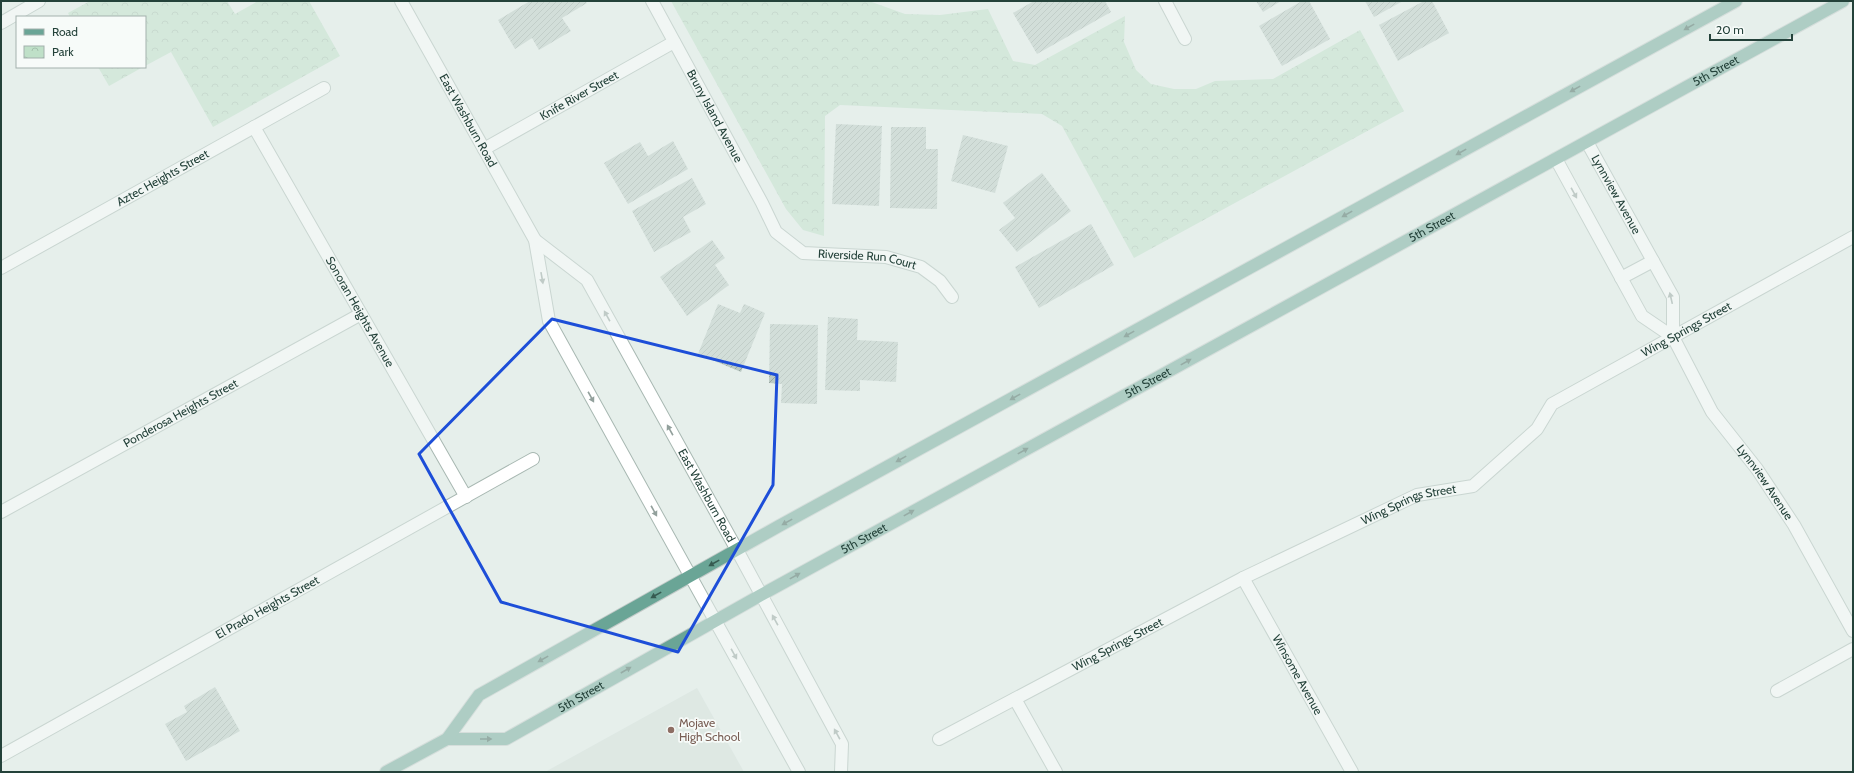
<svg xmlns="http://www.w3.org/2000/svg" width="1854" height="773" font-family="Cabin,sans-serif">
<defs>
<pattern id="park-crowns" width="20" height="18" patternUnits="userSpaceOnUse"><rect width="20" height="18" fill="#bfe0c8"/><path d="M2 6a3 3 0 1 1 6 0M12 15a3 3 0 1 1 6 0" fill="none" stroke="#a4c1ad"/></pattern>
<pattern id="building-hatch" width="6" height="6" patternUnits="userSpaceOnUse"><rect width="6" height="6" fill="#bbcac4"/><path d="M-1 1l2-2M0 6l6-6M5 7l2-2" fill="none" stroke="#98a6a0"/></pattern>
</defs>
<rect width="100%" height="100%" fill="#e6efeb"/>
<polygon fill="#d4dfda" points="697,688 744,772 545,772"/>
<g fill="url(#park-crowns)">
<polygon points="90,1 227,1 235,14 258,1 309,1 340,56 213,127 171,52 145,66 145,17 70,17 68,13"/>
<polygon points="671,1 869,1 905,14 940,15 988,9 1013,61 1035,65 1125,16 1124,42 1136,70 1151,84 1174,89 1196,89 1215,81 1273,79 1360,30 1404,111 1134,258 1062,126 1042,114 840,105 825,116 824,236 803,230 786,209"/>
<polygon points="98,67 143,67 109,86"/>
</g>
<g fill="url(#building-hatch)">
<polygon points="530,1 585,1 587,3 562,18 571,31 539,50 532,38 515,49 498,20"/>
<polygon points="1034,1 1105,1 1111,12 1037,54 1013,13"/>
<polygon points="1256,1 1281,1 1263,12"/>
<polygon points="1302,1 1309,1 1330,39 1282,66 1259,26"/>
<polygon points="1365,1 1403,1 1374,17"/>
<polygon points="1424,1 1432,1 1449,33 1398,61 1379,25"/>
<polygon points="836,124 882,126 879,206 832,204"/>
<polygon points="891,127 926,127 926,149 938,149 937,209 890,208"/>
<polygon points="963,135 1008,146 995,193 951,181"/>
<polygon points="673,141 688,169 628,204 604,163 640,142 648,156"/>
<polygon points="1042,173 1071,211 1017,252 999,230 1015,218 1003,203"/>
<polygon points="692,178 706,204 683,217 691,232 654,252 632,211"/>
<polygon points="1091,224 1114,265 1039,308 1015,267"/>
<polygon points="712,240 725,258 715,265 729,285 687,316 660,277"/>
<polygon points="718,304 740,313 744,304 765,313 741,372 698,354"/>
<polygon points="828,317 858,319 857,340 898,342 896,382 860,380 860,391 825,390"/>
<polygon points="770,324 818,325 817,404 781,403 782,384 769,383"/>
<polygon points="215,687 240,731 186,761 165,724 187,712 184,706"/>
</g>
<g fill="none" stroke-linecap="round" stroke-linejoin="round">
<defs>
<g id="minor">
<path id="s1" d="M401,1L535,240L549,321L799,772"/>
<path id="s2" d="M652,1L762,203L776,232L803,253L886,257L921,267L940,281L952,297"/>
<polyline points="1165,1 1185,39"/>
<polyline points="1,23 39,1"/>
<path id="s3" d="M254,127L466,497"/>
<path id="s4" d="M1587,142L1673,297V337"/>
<path id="s5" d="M484,149L674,42"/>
<path id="s6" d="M1556,159L1642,316L1673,337L1712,412L1757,469L1794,525L1853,631"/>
<path id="s7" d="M535,240L587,280L737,550L842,744L841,772"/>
<path id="s8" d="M1,268L324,88"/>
<polyline points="1621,278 1653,261"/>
<path id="s9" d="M1,512L361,314"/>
<path id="s10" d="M1243,578L1352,772"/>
<polyline points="1777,691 1853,649"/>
<polyline points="1015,699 1056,772"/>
<path id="s11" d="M939,739L1243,578L1417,495L1473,486L1537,429L1552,404L1853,237"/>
<path id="s12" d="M1,756L533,459"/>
</g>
<g id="major">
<path id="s13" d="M447,739H506L761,595L1843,1"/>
<polyline points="386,772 447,739 479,695 779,526 1736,1"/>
</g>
</defs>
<use href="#minor" stroke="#a8b8b2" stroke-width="14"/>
<use href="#major" stroke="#c2cac8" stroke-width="14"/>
<use href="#minor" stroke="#fff" stroke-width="12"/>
<use href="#major" stroke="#6aa596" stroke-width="12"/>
</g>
<defs><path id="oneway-solid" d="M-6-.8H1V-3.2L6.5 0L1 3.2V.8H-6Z"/></defs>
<g fill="#365b51">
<use href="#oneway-solid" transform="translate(1689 27) rotate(151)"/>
<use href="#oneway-solid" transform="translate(1575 89) rotate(151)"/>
<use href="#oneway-solid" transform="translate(1461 152) rotate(151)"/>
<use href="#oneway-solid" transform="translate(1347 214) rotate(151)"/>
<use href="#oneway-solid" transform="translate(1129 334) rotate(151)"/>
<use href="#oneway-solid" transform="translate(1186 362) rotate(-29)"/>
<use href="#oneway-solid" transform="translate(1015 397) rotate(151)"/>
<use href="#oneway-solid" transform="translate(1023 451) rotate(-29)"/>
<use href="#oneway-solid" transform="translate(901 459) rotate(151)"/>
<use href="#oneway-solid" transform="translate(909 513) rotate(-29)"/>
<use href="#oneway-solid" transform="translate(787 522) rotate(151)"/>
<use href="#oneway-solid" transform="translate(714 563) rotate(151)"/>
<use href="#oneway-solid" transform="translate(795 576) rotate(-29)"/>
<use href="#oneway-solid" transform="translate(656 595) rotate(151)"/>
<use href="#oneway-solid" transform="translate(543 659) rotate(151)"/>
<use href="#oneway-solid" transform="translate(626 670) rotate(-30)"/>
<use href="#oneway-solid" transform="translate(486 739)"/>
</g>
<g fill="#92a09c">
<use href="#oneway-solid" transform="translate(1574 193) rotate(61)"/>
<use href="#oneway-solid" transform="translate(542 278) rotate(80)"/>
<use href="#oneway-solid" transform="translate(1671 298) rotate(-103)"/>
<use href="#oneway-solid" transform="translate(607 316) rotate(-119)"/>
<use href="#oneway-solid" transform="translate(591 397) rotate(61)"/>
<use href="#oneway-solid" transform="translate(670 430) rotate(-119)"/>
<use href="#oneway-solid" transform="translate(654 511) rotate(61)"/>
<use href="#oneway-solid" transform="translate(775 620) rotate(-119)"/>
<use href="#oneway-solid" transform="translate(734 654) rotate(61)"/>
<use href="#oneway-solid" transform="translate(837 734) rotate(-119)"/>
</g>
<path d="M0 0H1854V773H0ZM552,319L777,375L773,485L678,652L501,602L419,454Z" fill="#e6efeb" fill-opacity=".55" fill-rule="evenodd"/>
<path fill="none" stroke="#1d4ed8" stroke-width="3" stroke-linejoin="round" d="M552,319L777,375L773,485L678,652L501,602L419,454Z"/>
<circle fill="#8d6e63" stroke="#f7fbf9" stroke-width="1.5" cx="671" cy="730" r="4"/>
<g text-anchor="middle" stroke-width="3.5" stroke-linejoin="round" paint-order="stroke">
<g font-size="12" fill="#24423a" stroke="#f7fbf9">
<text dy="4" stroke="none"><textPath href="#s13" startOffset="1441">5th Street</textPath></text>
<text dy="4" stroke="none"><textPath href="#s5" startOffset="109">Knife River Street</textPath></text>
<text dy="4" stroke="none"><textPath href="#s2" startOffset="131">Bruny Island Avenue</textPath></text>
<text dy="4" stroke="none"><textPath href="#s1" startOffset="137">East Washburn Road</textPath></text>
<text dy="4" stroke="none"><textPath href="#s8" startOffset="185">Aztec Heights Street</textPath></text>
<text dy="4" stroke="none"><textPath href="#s4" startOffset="60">Lynnview Avenue</textPath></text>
<text dy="4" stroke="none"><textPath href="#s13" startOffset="1117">5th Street</textPath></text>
<text dy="4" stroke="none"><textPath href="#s2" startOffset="361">Riverside Run Court</textPath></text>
<text dy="4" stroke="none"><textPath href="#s3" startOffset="213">Sonoran Heights Avenue</textPath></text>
<text dy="4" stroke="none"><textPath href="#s11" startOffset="862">Wing Springs Street</textPath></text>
<text dy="4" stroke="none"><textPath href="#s13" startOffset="793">5th Street</textPath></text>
<text dy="4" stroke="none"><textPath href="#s9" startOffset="205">Ponderosa Heights Street</textPath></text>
<text dy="4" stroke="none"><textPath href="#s6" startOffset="389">Lynnview Avenue</textPath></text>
<text dy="4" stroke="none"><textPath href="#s7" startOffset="312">East Washburn Road</textPath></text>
<text dy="4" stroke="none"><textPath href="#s11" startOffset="526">Wing Springs Street</textPath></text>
<text dy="4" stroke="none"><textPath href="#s13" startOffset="469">5th Street</textPath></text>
<text dy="4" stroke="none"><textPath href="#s12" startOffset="305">El Prado Heights Street</textPath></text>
<text dy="4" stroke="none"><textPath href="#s11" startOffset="202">Wing Springs Street</textPath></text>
<text dy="4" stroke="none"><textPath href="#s10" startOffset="111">Winsome Avenue</textPath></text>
<text dy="4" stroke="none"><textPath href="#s13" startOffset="145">5th Street</textPath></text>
</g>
<g font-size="12" fill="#785e54" stroke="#f7fbf9" text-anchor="start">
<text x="679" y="727">Mojave<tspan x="679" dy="14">High School</tspan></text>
</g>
</g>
<rect width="1854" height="773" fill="none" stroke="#24423a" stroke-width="4"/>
<rect x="16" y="16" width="130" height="52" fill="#f7fbf9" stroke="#a3b1ad"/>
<rect x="24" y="29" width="20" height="6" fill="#6aa596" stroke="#a3b1ad"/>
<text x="52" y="36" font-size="12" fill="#24423a">Road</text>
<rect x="24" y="46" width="20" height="12" fill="url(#park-crowns)" stroke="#a3b1ad"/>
<text x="52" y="56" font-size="12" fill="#24423a">Park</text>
<path d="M1710 34v6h82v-6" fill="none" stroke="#24423a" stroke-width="2"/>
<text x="1716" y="34" font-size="12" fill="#24423a" stroke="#f7fbf9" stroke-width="3" paint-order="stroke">20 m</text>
</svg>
